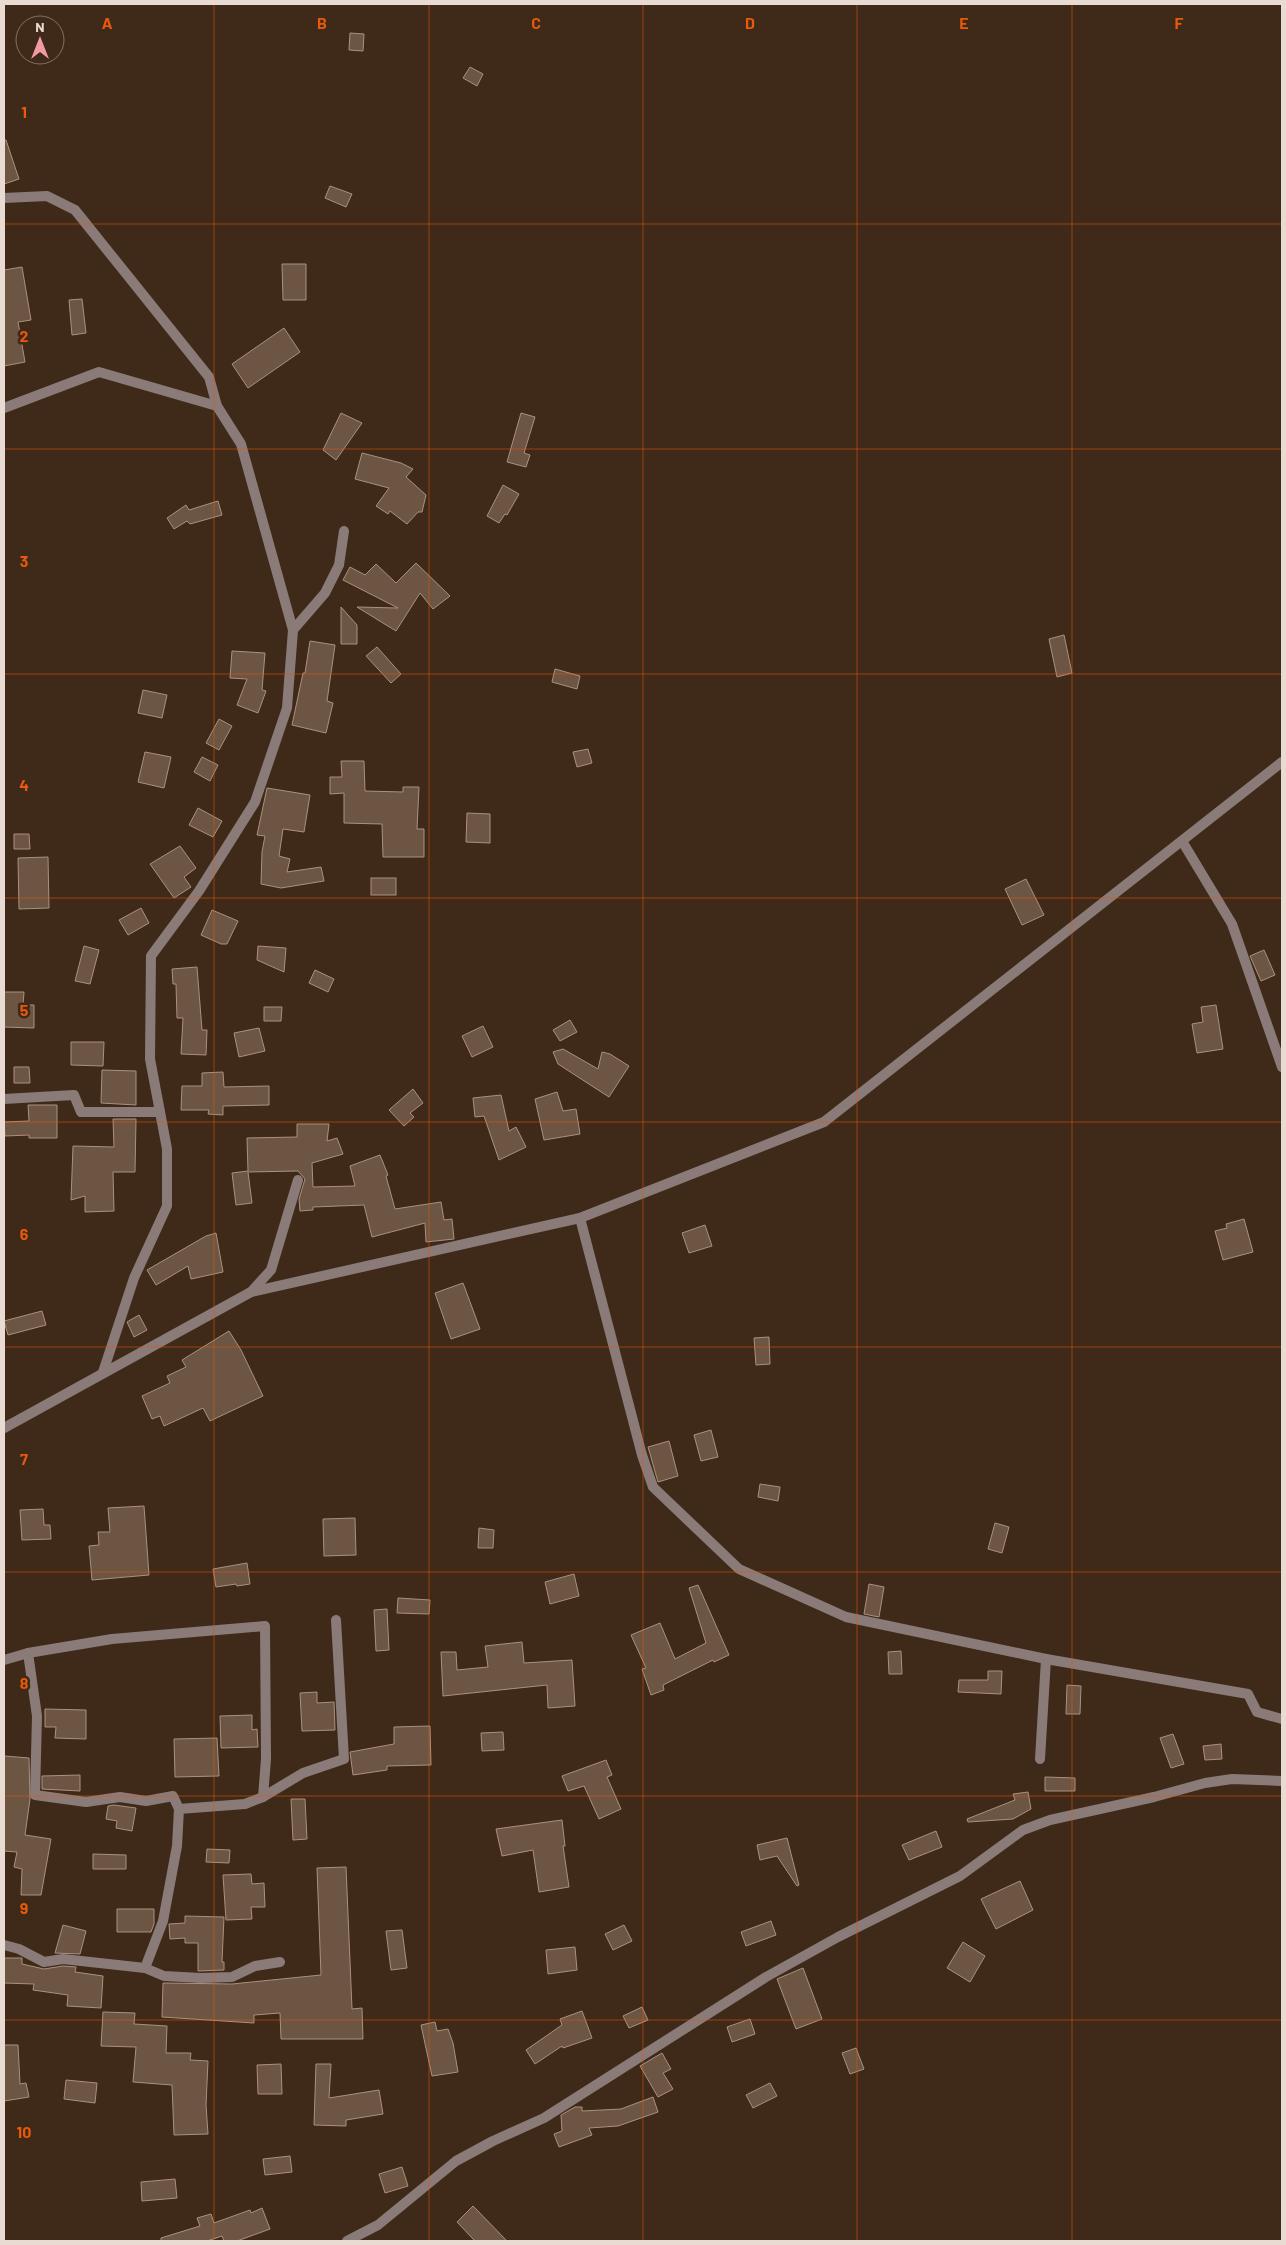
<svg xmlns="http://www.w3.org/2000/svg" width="1286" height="2245" font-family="Barlow,sans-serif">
<rect width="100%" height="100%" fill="#3f2a1a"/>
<g fill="#6d5544" stroke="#ab907e">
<polygon points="350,33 364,34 363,51 349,50"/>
<polygon points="470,67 483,74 477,86 463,78"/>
<polygon points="4,140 6,140 19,179 4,184"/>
<polygon points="330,186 352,194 346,207 325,198"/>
<polygon points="282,264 306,264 306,300 283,300"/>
<polygon points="22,267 31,320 18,322 25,362 4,366 4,270"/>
<polygon points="82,299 86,333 72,335 69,300"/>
<polygon points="284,328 300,352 248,388 232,364"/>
<polygon points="341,413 362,423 336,460 323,450"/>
<polygon points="521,413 535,417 524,453 530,455 526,467 507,462"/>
<polygon points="362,453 401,463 413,469 406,477 426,495 422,512 418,512 407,524 390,511 388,514 376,506 389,488 355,479"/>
<polygon points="503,485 519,494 507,515 505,514 499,523 487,516"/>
<polygon points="218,501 222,515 190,524 187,521 174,529 167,518 186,505 189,510"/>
<polygon points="416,563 450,596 433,609 420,593 396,631 357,607 398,608 343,580 350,567 365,575 376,564 396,583"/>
<polygon points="341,607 357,625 357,644 341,644"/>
<polygon points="1064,635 1072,673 1057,677 1049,639"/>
<polygon points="310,641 335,645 327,701 333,703 326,733 292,725 303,673 305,673"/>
<polygon points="377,647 401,674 391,683 366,656"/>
<polygon points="232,651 265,653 262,690 266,691 258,713 237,705 247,679 230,678"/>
<polygon points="555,669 580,676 577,689 552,682"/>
<polygon points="143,690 167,695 162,718 138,713"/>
<polygon points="219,719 232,726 219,750 206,743"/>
<polygon points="588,749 592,763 577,767 573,752"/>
<polygon points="145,752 171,757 164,788 138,782"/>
<polygon points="202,757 218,765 210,781 194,772"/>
<polygon points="341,761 364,761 365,791 403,792 403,787 419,787 417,829 424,829 424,857 383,857 382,824 344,823 344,793 330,794 330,777 342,777"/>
<polygon points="267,788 310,795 304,832 283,829 279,856 290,859 287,872 321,867 324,881 281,888 261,884 262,852 265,836 257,835"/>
<polygon points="198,808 222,821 213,837 189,825"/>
<polygon points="467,813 490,814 490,843 466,842"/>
<polygon points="14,834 29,834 30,849 14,849"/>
<polygon points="180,846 196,868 184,877 191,887 174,898 150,864"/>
<polygon points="48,857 49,908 19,909 18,858"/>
<rect x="371" y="878" width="25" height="17"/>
<polygon points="1026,879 1044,915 1022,925 1005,889"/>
<polygon points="141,908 149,923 128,935 119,920"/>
<polygon points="212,910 238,921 227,944 221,944 201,935"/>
<polygon points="84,946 99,950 90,984 75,981"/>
<polygon points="258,946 286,948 284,972 257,960"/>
<polygon points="1264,950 1275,975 1261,981 1250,956"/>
<polygon points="197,967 202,1030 207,1030 206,1055 181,1054 183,1018 177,1018 176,984 173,984 172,969"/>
<polygon points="315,970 334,979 328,992 309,983"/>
<polygon points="4,992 24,992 23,1005 34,1005 34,1028 4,1027"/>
<polygon points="1216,1005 1223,1049 1197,1053 1192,1024 1203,1022 1201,1007"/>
<polygon points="264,1007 282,1007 281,1021 264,1021"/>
<polygon points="570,1020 577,1032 560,1041 553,1030"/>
<polygon points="483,1026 493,1047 472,1057 462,1036"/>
<polygon points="259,1028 265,1051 239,1057 234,1033"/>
<polygon points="71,1042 104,1042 103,1066 71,1065"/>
<polygon points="563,1049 598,1069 602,1052 610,1054 629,1066 609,1097 558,1064 553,1052"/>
<polygon points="14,1067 29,1067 30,1083 14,1083"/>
<polygon points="102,1070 136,1071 136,1105 101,1103"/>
<polygon points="223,1072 224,1087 269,1086 269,1105 223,1106 223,1115 208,1114 209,1110 181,1110 182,1086 202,1086 202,1073"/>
<polygon points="413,1089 423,1103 410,1113 414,1117 404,1126 389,1110"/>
<polygon points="557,1092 563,1111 576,1109 580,1134 544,1140 535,1099"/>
<polygon points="501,1095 509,1131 516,1127 526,1147 499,1160 484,1116 475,1117 473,1098"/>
<polygon points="28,1105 57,1105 57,1138 29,1138 29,1135 5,1136 4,1122 29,1121"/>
<polygon points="113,1119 136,1119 135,1172 113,1172 114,1211 85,1212 85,1196 71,1200 73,1146 114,1147"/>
<polygon points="297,1124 329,1124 327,1141 337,1138 343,1154 312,1163 313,1187 355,1186 350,1166 380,1155 388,1175 386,1176 395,1209 441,1202 444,1220 452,1219 454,1239 426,1242 425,1223 372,1237 364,1205 313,1207 313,1210 300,1211 299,1199 305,1179 298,1171 248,1172 252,1203 236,1205 232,1173 248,1171 247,1138 297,1137"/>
<polygon points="1244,1219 1253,1252 1223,1260 1215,1231 1227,1228 1226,1224"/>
<polygon points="705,1225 712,1246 689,1253 682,1233"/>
<polygon points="216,1233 223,1272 191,1279 188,1266 156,1285 147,1270 206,1236"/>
<polygon points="463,1283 480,1329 451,1339 435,1293"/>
<polygon points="42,1311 46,1325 8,1335 4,1321"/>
<polygon points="139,1315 147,1330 134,1337 127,1322"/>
<polygon points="229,1331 241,1350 263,1396 210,1421 203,1408 164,1426 160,1416 152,1419 142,1396 170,1383 167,1376 186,1367 182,1360"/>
<polygon points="769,1337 770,1364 756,1365 754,1338"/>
<polygon points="711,1430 718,1457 701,1461 694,1435"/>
<polygon points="669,1441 678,1476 658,1482 648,1447"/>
<polygon points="760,1484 780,1487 778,1501 758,1497"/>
<polygon points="144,1506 149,1575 92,1580 89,1546 99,1545 98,1532 110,1532 108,1508"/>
<polygon points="43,1509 44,1525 50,1525 51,1539 22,1540 20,1510"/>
<polygon points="355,1518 356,1555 324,1556 323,1519"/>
<polygon points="995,1523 1009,1527 1002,1553 988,1549"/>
<polygon points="479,1528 494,1530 493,1548 478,1548"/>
<polygon points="247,1563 250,1584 237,1586 236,1584 216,1587 213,1569"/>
<polygon points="574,1574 579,1596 550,1604 545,1582"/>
<polygon points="869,1584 884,1587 879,1617 864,1614"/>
<polygon points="698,1585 729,1655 714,1662 713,1660 663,1685 664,1690 651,1695 642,1669 646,1668 631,1635 660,1623 675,1659 706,1643 689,1588"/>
<polygon points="398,1598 430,1600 429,1614 397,1613"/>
<polygon points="387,1609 389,1650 376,1651 374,1610"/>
<polygon points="522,1642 524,1663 572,1660 575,1706 548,1708 547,1685 443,1696 441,1652 456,1652 457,1670 488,1667 485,1646"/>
<polygon points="901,1651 902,1674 889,1674 888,1652"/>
<polygon points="988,1671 1002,1671 1001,1694 958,1692 959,1680 988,1680"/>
<polygon points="1067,1685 1081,1686 1080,1714 1066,1714"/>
<polygon points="317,1692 317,1703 334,1702 335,1730 302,1731 300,1693"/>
<polygon points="45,1709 86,1710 86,1739 55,1738 56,1727 45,1727"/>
<polygon points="252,1715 252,1730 257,1729 258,1747 221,1748 220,1716"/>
<polygon points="430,1726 431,1765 387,1766 387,1770 353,1775 350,1752 394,1744 394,1727"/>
<polygon points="503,1732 504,1750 482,1751 481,1733"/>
<polygon points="1173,1734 1184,1764 1171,1768 1160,1738"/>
<polygon points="217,1738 219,1776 175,1777 174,1739"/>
<polygon points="1221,1744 1222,1759 1205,1760 1203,1746"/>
<polygon points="4,1756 29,1758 30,1799 25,1835 51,1839 41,1895 21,1895 22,1869 14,1867 17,1852 4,1851"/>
<polygon points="606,1760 612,1775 607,1777 621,1809 599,1819 584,1786 568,1791 562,1776"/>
<polygon points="80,1775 80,1791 42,1789 42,1776"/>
<polygon points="1045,1777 1075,1778 1075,1791 1045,1791"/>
<polygon points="1028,1792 1031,1809 1013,1819 968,1822 967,1819 1015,1800 1013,1794"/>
<polygon points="291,1799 305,1799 307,1839 293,1840"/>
<polygon points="114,1805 136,1808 132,1831 116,1828 117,1821 106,1819 108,1806"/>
<polygon points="562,1820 565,1846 563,1846 569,1887 539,1892 533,1850 502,1856 496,1829"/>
<polygon points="936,1831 942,1847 909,1860 902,1845"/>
<polygon points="787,1838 799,1885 797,1886 777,1856 760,1860 757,1845"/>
<polygon points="207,1849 230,1850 229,1863 206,1862"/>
<polygon points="93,1854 126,1855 126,1869 93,1869"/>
<polygon points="346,1867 352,2009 362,2008 363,2039 281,2039 280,2013 254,2015 254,2023 162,2017 163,1983 232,1984 321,1975 317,1868"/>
<polygon points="251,1874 252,1884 264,1883 265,1907 251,1907 252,1919 226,1920 223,1875"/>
<polygon points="1020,1881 1033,1910 996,1929 981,1899"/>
<polygon points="117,1909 154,1909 154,1924 151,1932 117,1932"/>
<polygon points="185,1916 224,1917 222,1962 224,1962 224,1970 198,1971 198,1943 185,1943 185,1938 170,1939 169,1924 185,1923"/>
<polygon points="771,1921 776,1935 746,1946 741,1932"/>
<polygon points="63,1925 86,1931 80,1954 55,1953"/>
<polygon points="624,1925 632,1941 613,1950 605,1934"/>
<polygon points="402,1930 407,1968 391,1970 386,1931"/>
<polygon points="963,1942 985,1956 970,1982 947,1968"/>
<polygon points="575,1947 577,1970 548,1974 546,1950"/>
<polygon points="4,1958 22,1958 22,1964 44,1969 63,1966 76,1967 75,1972 103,1976 101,2008 67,2006 68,1995 33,1990 34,1984 4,1983"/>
<polygon points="803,1968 822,2019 796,2029 777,1979"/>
<polygon points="642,2007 648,2020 629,2028 623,2016"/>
<polygon points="582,2011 592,2038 563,2048 562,2046 535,2064 526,2050 562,2025 560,2019"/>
<polygon points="103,2012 135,2013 134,2024 167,2026 166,2053 191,2053 190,2060 208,2061 206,2105 208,2134 174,2135 172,2085 133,2082 136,2047 101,2046"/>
<polygon points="750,2019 755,2034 732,2042 727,2027"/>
<polygon points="435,2022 437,2031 448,2029 453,2043 458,2072 432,2076 421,2025"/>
<polygon points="4,2045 18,2045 20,2084 26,2083 29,2097 4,2101"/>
<polygon points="856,2048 864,2069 850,2074 842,2053"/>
<polygon points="662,2053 671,2069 663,2073 673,2089 658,2097 640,2066"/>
<polygon points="281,2064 282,2094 258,2094 257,2065"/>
<polygon points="316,2064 331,2064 329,2098 379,2090 383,2114 346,2120 346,2126 314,2125"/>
<polygon points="66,2080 97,2083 95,2103 64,2099"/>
<polygon points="770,2083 777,2096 753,2108 746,2095"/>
<polygon points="653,2097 658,2112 618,2126 589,2128 592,2135 559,2147 554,2134 562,2131 561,2115 575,2107 582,2107 582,2111 621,2109"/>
<polygon points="290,2156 292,2172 265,2175 263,2159"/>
<polygon points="402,2167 408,2186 385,2193 379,2174"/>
<polygon points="175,2179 177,2198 142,2201 141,2182"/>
<polygon points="473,2206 507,2241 475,2241 457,2222"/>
<polygon points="262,2208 270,2229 237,2241 224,2241 222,2236 207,2241 161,2241 161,2238 200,2226 197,2218 211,2214 214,2223 250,2210 251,2213"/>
</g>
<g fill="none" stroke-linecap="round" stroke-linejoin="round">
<g stroke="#8a7b79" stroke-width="10">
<polyline points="4,198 47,196 75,210 209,377 217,406"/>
<polyline points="4,408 99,372 217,406 241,444 293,630"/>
<polyline points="1182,841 1232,924 1282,1067"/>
<polyline points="4,1099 74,1095 81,1112 160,1112"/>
<polyline points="580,1218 642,1455 653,1487 739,1569 846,1617 1046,1659 1248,1694 1257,1712 1282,1719"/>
<polyline points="251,1292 271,1270 298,1180"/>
<polyline points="103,1372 134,1278 167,1206 167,1149 150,1059 151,956 199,891 255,802 287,708 293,630 325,593 339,565 344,531"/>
<polyline points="4,1428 251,1292 580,1218 824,1122 1282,762"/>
<polyline points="28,1653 112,1639 265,1626 266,1759 263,1797 245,1804 179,1809"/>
<polyline points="4,1660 28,1653 37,1716 35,1795 86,1802 120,1797 146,1801 173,1796 179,1809 177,1846 163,1921 145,1968"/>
<polyline points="1040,1759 1046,1659"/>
<polyline points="263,1797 303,1773 344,1759 336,1620"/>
<polyline points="4,1945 19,1949 44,1962 63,1959 145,1968 164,1976 201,1978 232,1977 255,1966 280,1962"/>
<polyline points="347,2241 378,2225 456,2161 493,2141 544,2118 766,1977 838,1937 960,1876 1023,1830 1050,1820 1154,1797 1205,1783 1232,1779 1282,1781"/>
</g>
</g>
<path fill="none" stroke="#e8590c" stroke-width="1" stroke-opacity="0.55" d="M214,4V2241M429,4V2241M643,4V2241M857,4V2241M1072,4V2241M4,224H1282M4,449H1282M4,674H1282M4,898H1282M4,1122H1282M4,1347H1282M4,1572H1282M4,1796H1282M4,2020H1282"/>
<g font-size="16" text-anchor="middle" font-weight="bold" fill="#e8590c" stroke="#3f2a1a" stroke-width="5" stroke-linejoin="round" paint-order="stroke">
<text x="107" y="29">A</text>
<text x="322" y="29">B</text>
<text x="536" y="29">C</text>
<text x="750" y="29">D</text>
<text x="964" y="29">E</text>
<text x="1179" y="29">F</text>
<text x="24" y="118">1</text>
<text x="24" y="342">2</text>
<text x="24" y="567">3</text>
<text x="24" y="791">4</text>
<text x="24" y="1016">5</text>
<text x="24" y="1240">6</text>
<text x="24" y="1465">7</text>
<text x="24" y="1689">8</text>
<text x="24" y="1914">9</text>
<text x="24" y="2138">10</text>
</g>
<rect width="1286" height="2245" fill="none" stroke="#e9dbd1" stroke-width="10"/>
<g transform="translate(40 40)"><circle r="24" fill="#3f2a1a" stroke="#837163"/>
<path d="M0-4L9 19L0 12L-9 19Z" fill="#f49aa5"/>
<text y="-8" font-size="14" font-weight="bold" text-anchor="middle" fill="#e9dbd1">N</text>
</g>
</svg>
